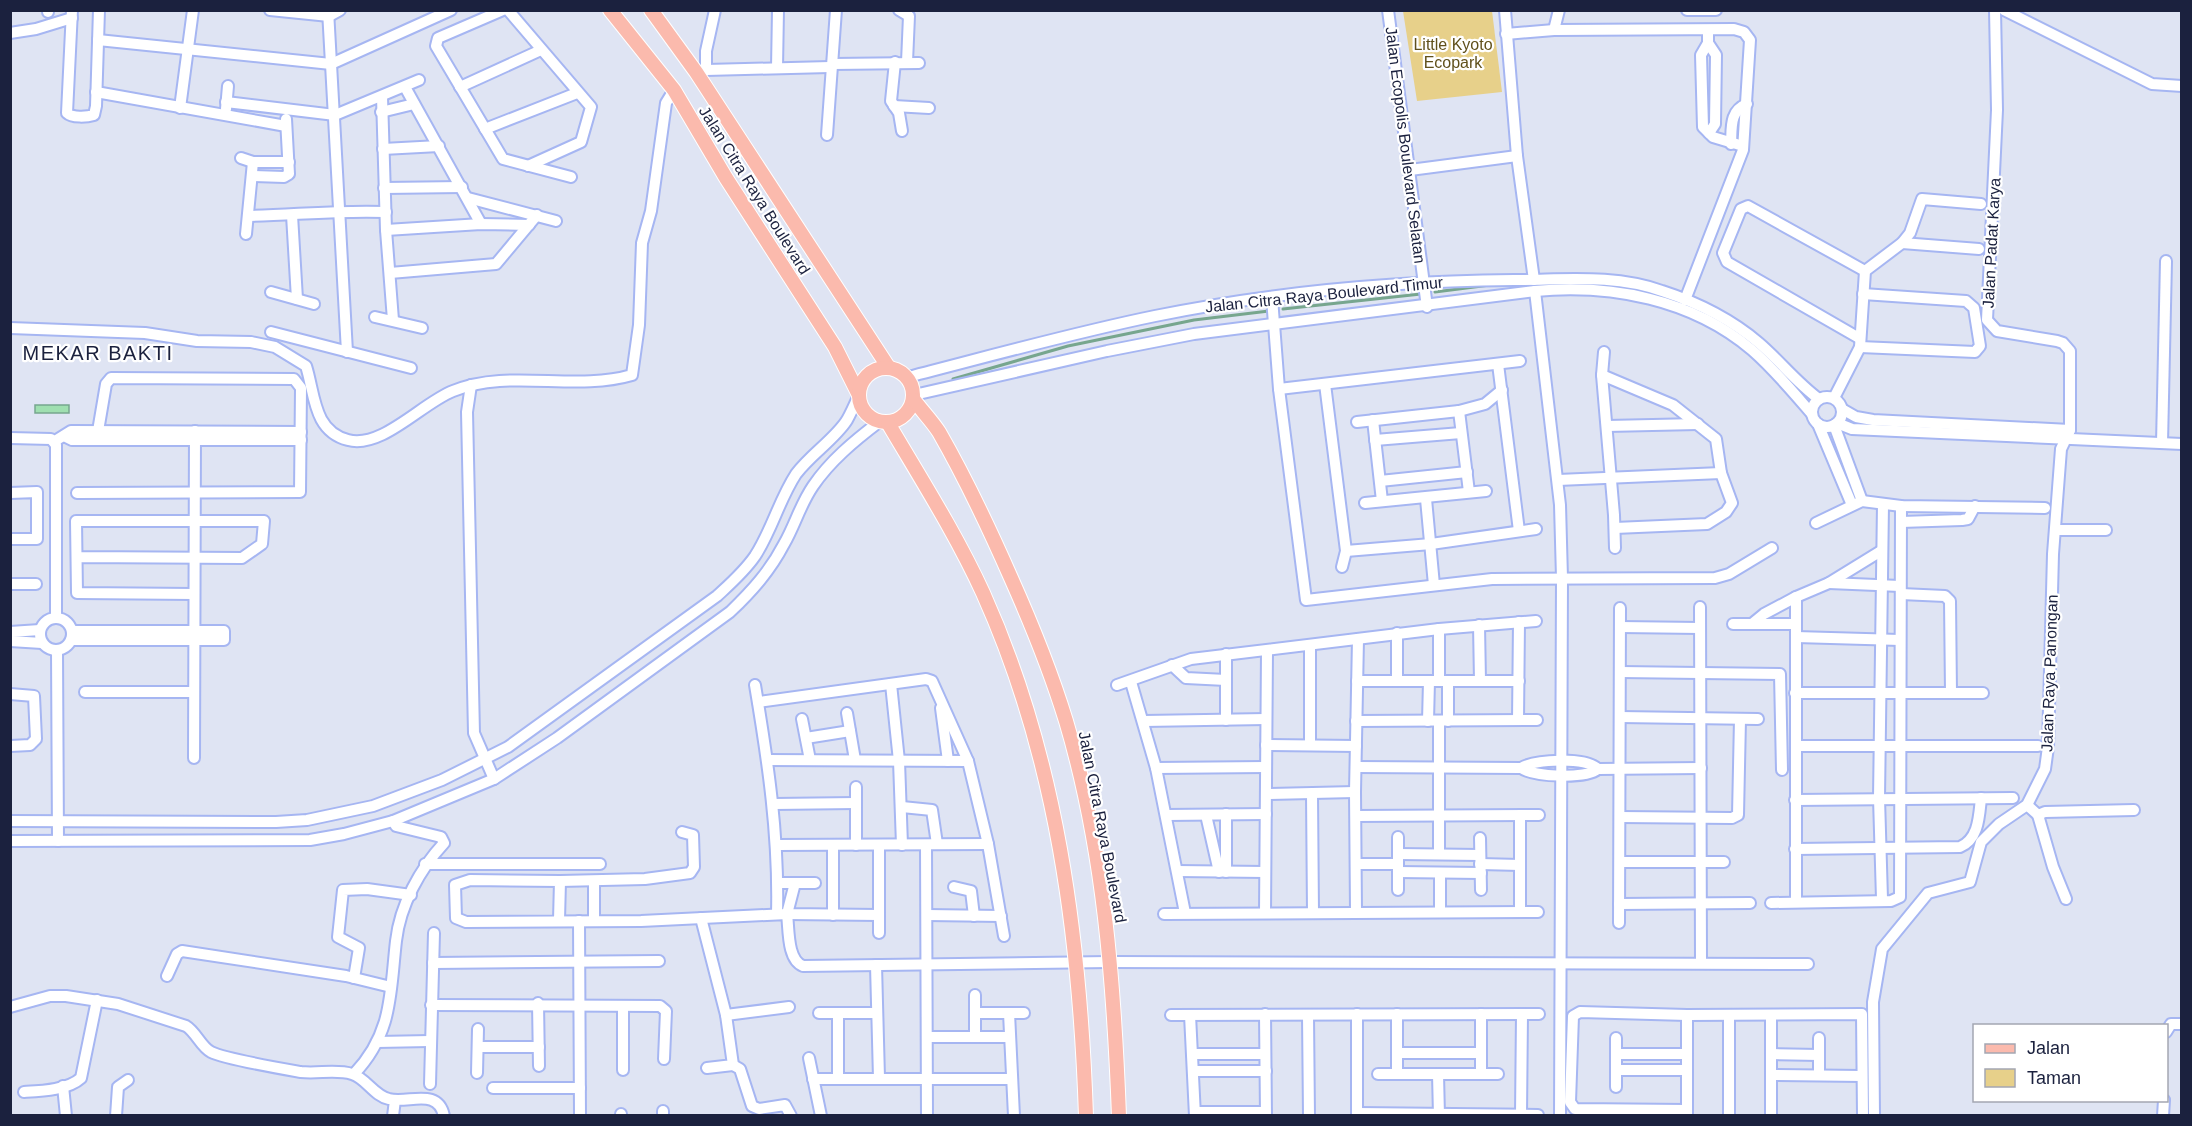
<svg xmlns="http://www.w3.org/2000/svg" width="2192" height="1126" font-family="Helvetica,sans-serif">
<rect width="100%" height="100%" fill="#dfe4f3"/>
<polygon fill="#e7d08a" points="1403,11 1492,11 1502,92 1417,101"/>
<rect fill="#9fdfb0" stroke="#77a68e" stroke-width="1.5" x="35" y="405" width="34" height="8"/>
<g fill="none" stroke-linecap="round" stroke-linejoin="round">
<g stroke="#77a68e" stroke-width="3">
<polyline points="1435,292 1490,285"/>
<polyline points="1283,309 1421,294"/>
<polyline points="953,379 1068,346 1194,320 1269,311"/>
</g>
<defs>
<g id="minor">
<polyline points="48,10 48,12"/>
<path d="M72,10L67,113C72,118 87,117 94,115L96,106L99,10"/>
<polyline points="270,10 329,16 340,10"/>
<polyline points="328,10 347,352"/>
<polyline points="503,10 438,38 436,46 503,159 571,177"/>
<polyline points="508,10 591,107 581,142 528,166"/>
<polyline points="899,10 909,16 907,62"/>
<polyline points="1388,10 1427,307"/>
<polyline points="1505,10 1517,156 1534,280"/>
<polyline points="1687,10 1716,10"/>
<polyline points="2004,10 2152,84 2182,86"/>
<polyline points="1554,30 1559,10"/>
<polyline points="1708,30 1708,43 1701,55 1703,127 1713,137 1743,146"/>
<polyline points="10,33 36,29 72,18"/>
<polyline points="1506,34 1554,30 1734,29 1744,32 1750,40 1743,150 1685,300"/>
<polyline points="98,40 331,64 451,10"/>
<polyline points="1708,43 1716,55 1715,124 1709,133"/>
<polyline points="895,62 891,101 899,113 902,131"/>
<polyline points="833,64 919,63"/>
<polyline points="777,68 778,10"/>
<polyline points="706,70 706,51 715,10"/>
<polyline points="696,72 706,70 830,67"/>
<polyline points="405,87 481,224"/>
<polyline points="460,87 541,50"/>
<polyline points="96,92 286,126"/>
<polyline points="382,97 386,230 393,320"/>
<polyline points="226,102 335,115 419,80"/>
<polyline points="894,106 929,108"/>
<polyline points="180,108 193,10"/>
<polyline points="226,109 228,86"/>
<polyline points="381,112 414,104"/>
<polyline points="485,129 577,93"/>
<polyline points="827,135 836,10"/>
<path d="M1731,144C1732,128 1729,111 1747,104"/>
<polyline points="383,149 439,146"/>
<polyline points="241,158 253,162 289,162"/>
<polyline points="1410,170 1517,156"/>
<polyline points="253,176 284,177 289,174 286,119"/>
<polyline points="384,188 462,187"/>
<polyline points="468,198 556,221"/>
<polyline points="292,215 297,299"/>
<path d="M249,216C295,215 339,210 386,212"/>
<polyline points="386,230 481,224 529,225"/>
<polyline points="246,234 253,162"/>
<polyline points="1902,243 1979,249"/>
<polyline points="390,273 496,264 537,215"/>
<polyline points="1535,291 1560,505 1562,578 1560,1116"/>
<polyline points="271,292 314,304"/>
<polyline points="1272,298 1279,389 1306,600 1492,579 1715,578 1729,574 1772,548"/>
<polyline points="375,317 422,328"/>
<path d="M10,328L145,333L197,341L251,342L275,347L306,366C315,394 313,431 348,440C382,449 422,403 453,391C509,368 574,392 632,375L639,325L642,243L651,211L666,103L674,90"/>
<polyline points="271,332 411,368"/>
<polyline points="1859,338 1727,262 1723,253 1741,209 1748,206 1865,271"/>
<polyline points="1860,347 1975,352 1980,346 1974,308 1966,301 1863,294"/>
<polyline points="1604,352 1602,375 1614,515 1615,548"/>
<polyline points="1498,364 1519,531"/>
<polyline points="1602,375 1673,405 1716,439 1721,473 1732,503 1726,512 1707,524 1615,528"/>
<path d="M908,377C990,356 1072,333 1155,316C1273,292 1395,281 1514,280C1565,280 1614,274 1662,291C1696,302 1732,320 1759,343C1780,361 1797,383 1819,399"/>
<polyline points="1325,384 1346,551 1342,567"/>
<polyline points="471,385 467,412 474,733 494,779"/>
<polyline points="1279,389 1520,361"/>
<path d="M914,395L1107,351L1194,334L1535,291C1611,284 1692,299 1752,350C1774,369 1793,392 1812,414"/>
<circle cx="1827" cy="412" r="15"/>
<polyline points="1834,398 1860,347 1865,271 1902,243 1910,233 1922,199 1981,204"/>
<polyline points="1842,409 1856,417 1873,420 2070,430"/>
<polyline points="1459,411 1469,492"/>
<polyline points="1373,420 1382,501"/>
<polyline points="1357,422 1459,411 1485,404 1502,390"/>
<polyline points="1837,423 1852,429 2182,444"/>
<polyline points="1818,424 1852,505"/>
<polyline points="1834,425 1862,501"/>
<polyline points="1607,426 1698,424"/>
<polyline points="64,436 72,440 301,440"/>
<polyline points="10,438 51,439 56,445 56,618"/>
<polyline points="1375,440 1461,433"/>
<polyline points="55,441 71,431 301,432"/>
<polyline points="2162,443 2166,261"/>
<polyline points="1558,480 1721,473"/>
<polyline points="1380,481 1467,472"/>
<polyline points="10,493 37,492 37,539 10,539"/>
<polyline points="77,493 300,492 301,388 294,379 111,378 106,384 98,431"/>
<polyline points="1426,499 1434,585"/>
<polyline points="1365,503 1486,491"/>
<polyline points="1901,522 1962,520 1968,519 1975,506"/>
<polyline points="1816,523 1862,501 1901,506 2045,508"/>
<polyline points="2055,530 2106,530"/>
<polyline points="1346,551 1431,544 1536,529"/>
<polyline points="77,557 242,558 262,544 264,521 76,521 77,593 194,594"/>
<polyline points="1829,583 1900,586"/>
<polyline points="10,584 36,584"/>
<polyline points="1901,594 1945,596 1950,601 1951,693"/>
<polyline points="1700,607 1701,962"/>
<circle cx="56" cy="634" r="16"/>
<polyline points="1753,623 1764,614 1796,597"/>
<polyline points="1733,624 1796,624"/>
<polyline points="1479,625 1480,681"/>
<polyline points="1620,627 1700,628"/>
<polyline points="10,632 40,630"/>
<polyline points="1796,637 1900,640"/>
<polyline points="71,640 224,640 224,631 72,631"/>
<polyline points="10,641 42,643"/>
<polyline points="1310,645 1310,745"/>
<polyline points="57,650 58,841"/>
<polyline points="1226,654 1226,720"/>
<polyline points="1172,665 1186,678 1226,680"/>
<polyline points="1620,672 1780,674 1782,770"/>
<polyline points="1357,681 1519,681"/>
<polyline points="1397,681 1397,633"/>
<polyline points="1439,681 1439,629"/>
<polyline points="1131,682 1156,768 1185,913"/>
<polyline points="891,684 899,761 902,845"/>
<path d="M755,685C768,762 779,836 777,914"/>
<polyline points="1117,685 1191,659 1439,629 1536,621"/>
<polyline points="85,692 194,692"/>
<polyline points="1795,693 1983,693"/>
<polyline points="10,694 34,696 36,739 30,745 10,746"/>
<polyline points="758,702 926,679 932,681 968,761 988,844 1004,936"/>
<polyline points="941,708 948,761"/>
<polyline points="847,713 855,760"/>
<polyline points="1620,717 1758,719"/>
<polyline points="802,719 810,760"/>
<polyline points="1518,720 1519,622"/>
<polyline points="1144,721 1266,719"/>
<polyline points="1356,721 1537,720"/>
<polyline points="1428,721 1429,681"/>
<polyline points="1439,721 1439,854"/>
<polyline points="1448,721 1448,681"/>
<polyline points="806,738 850,731"/>
<polyline points="1266,745 1356,746"/>
<polyline points="1796,746 2038,746"/>
<polyline points="194,758 195,431"/>
<polyline points="767,760 968,761"/>
<path d="M1356,767L1521,768C1534,777 1586,779 1598,769L1701,768"/>
<polyline points="1156,768 1266,767"/>
<path d="M1521,768C1536,759 1585,757 1598,769"/>
<polyline points="856,787 856,845"/>
<polyline points="1266,794 1355,792"/>
<polyline points="1312,794 1313,913"/>
<polyline points="1795,800 2013,798"/>
<polyline points="774,804 856,803"/>
<polyline points="2027,805 2038,815 2053,867 2066,899"/>
<polyline points="902,807 932,810 937,844"/>
<polyline points="1167,815 1266,814"/>
<polyline points="1206,815 1219,872"/>
<polyline points="1520,815 1520,912"/>
<polyline points="2038,815 2045,812 2134,810"/>
<polyline points="1356,816 1539,815"/>
<polyline points="1620,817 1732,818 1738,815 1740,719"/>
<path d="M10,821L276,822L307,820L373,806L442,780L508,747L717,596C730,584 744,572 755,556C772,530 779,500 796,474C811,454 835,439 847,420C851,413 855,404 859,395"/>
<polyline points="1398,837 1398,890"/>
<polyline points="1480,838 1481,890"/>
<path d="M10,841L310,840L344,834L393,821L494,779L557,738L730,612C752,591 770,571 784,544C795,525 800,505 813,486C830,461 854,441 879,422"/>
<polyline points="777,845 988,844"/>
<polyline points="879,845 879,933"/>
<polyline points="926,845 927,1116"/>
<path d="M1795,849L1960,847C1979,839 1979,816 1981,798"/>
<polyline points="1398,854 1480,855"/>
<polyline points="1620,862 1724,862"/>
<polyline points="425,864 600,864"/>
<polyline points="1356,864 1398,864"/>
<polyline points="1480,864 1520,865"/>
<polyline points="1177,871 1265,872"/>
<polyline points="1226,872 1226,814"/>
<polyline points="1398,872 1481,873"/>
<polyline points="560,881 645,879 690,873 694,867 693,835 682,832"/>
<polyline points="594,881 594,919"/>
<polyline points="778,883 815,883"/>
<polyline points="795,883 787,914 879,915"/>
<polyline points="954,887 971,891 974,916"/>
<polyline points="1882,899 1879,798 1883,504"/>
<polyline points="1796,901 1796,597 1829,583 1881,551"/>
<polyline points="1771,903 1891,901 1900,897 1901,506"/>
<polyline points="1619,904 1750,903"/>
<polyline points="1356,912 1355,792 1358,639"/>
<polyline points="1440,912 1440,873"/>
<polyline points="1265,913 1267,651"/>
<polyline points="1164,914 1538,912"/>
<polyline points="833,915 833,845"/>
<polyline points="927,915 1001,916"/>
<polyline points="701,918 726,1015 733,1065 707,1068"/>
<path d="M559,920L560,881L470,880L455,885L456,918L466,922L641,921L787,914C789,929 787,960 803,966L1109,962L1808,964"/>
<polyline points="579,921 580,1116"/>
<polyline points="1619,923 1620,608"/>
<polyline points="433,963 659,961"/>
<polyline points="876,965 879,1078"/>
<polyline points="167,976 177,954 182,951 346,976 391,987"/>
<polyline points="354,978 359,948 338,937 343,890 367,889 411,895"/>
<polyline points="538,1003 539,1066"/>
<polyline points="431,1005 660,1006 666,1011 664,1059"/>
<polyline points="623,1006 623,1070"/>
<path d="M10,1007L50,996H66L118,1004L186,1026C196,1032 201,1047 211,1052C225,1059 284,1069 301,1072C318,1074 336,1069 352,1074C366,1078 374,1096 389,1099C408,1104 438,1087 444,1116"/>
<polyline points="819,1013 877,1013"/>
<polyline points="975,1013 1024,1013"/>
<polyline points="1009,1013 1014,1116"/>
<polyline points="1265,1014 1266,1116"/>
<polyline points="1357,1014 1357,1116"/>
<polyline points="1397,1014 1397,1074"/>
<polyline points="726,1015 789,1007"/>
<polyline points="1171,1015 1539,1014"/>
<polyline points="1190,1015 1195,1116"/>
<polyline points="1687,1015 1687,1116"/>
<polyline points="1729,1015 1729,1116"/>
<polyline points="1771,1015 1771,1116"/>
<polyline points="1308,1016 1309,1116"/>
<polyline points="2166,1032 2171,1024 2182,1024"/>
<polyline points="927,1037 1010,1037"/>
<polyline points="975,1037 975,995"/>
<polyline points="1616,1038 1616,1087"/>
<polyline points="377,1042 430,1041"/>
<polyline points="478,1047 539,1047"/>
<polyline points="1397,1053 1481,1053"/>
<polyline points="1192,1054 1265,1054"/>
<polyline points="1616,1054 1687,1054"/>
<polyline points="1771,1054 1819,1055"/>
<polyline points="809,1058 821,1116"/>
<polyline points="733,1065 740,1069 752,1106 759,1109 785,1105 791,1116"/>
<polyline points="1616,1070 1687,1070"/>
<polyline points="1193,1071 1266,1071"/>
<polyline points="477,1073 478,1029"/>
<path d="M354,1074C393,1033 390,993 396,941C400,905 420,869 444,843L441,837L396,826L393,821"/>
<polyline points="1378,1074 1498,1074"/>
<polyline points="1438,1074 1439,1116"/>
<polyline points="1481,1074 1481,1014"/>
<polyline points="1771,1075 1862,1076"/>
<polyline points="1819,1075 1819,1038"/>
<polyline points="838,1078 838,1013"/>
<polyline points="813,1079 1012,1079"/>
<polyline points="430,1084 434,933"/>
<polyline points="63,1086 66,1116"/>
<polyline points="493,1088 580,1088"/>
<path d="M24,1092C41,1091 68,1090 81,1078L97,1000"/>
<polyline points="1687,1110 1575,1109 1570,1102 1573,1016 1580,1012 1687,1015 1862,1014 1863,1116"/>
<polyline points="663,1111 663,1116"/>
<polyline points="1195,1112 1266,1112"/>
<polyline points="1357,1113 1538,1115"/>
<polyline points="1521,1115 1522,1014"/>
<polyline points="116,1116 118,1087 128,1080"/>
<polyline points="393,1116 395,1100"/>
<polyline points="621,1116 621,1114"/>
<polyline points="1874,1116 1873,1002 1882,949 1928,893 1970,882 1981,842 1999,824 2027,805 2045,769 2048,747 2053,554 2061,449 2070,430 2070,351 2063,343 2057,341 1997,331 1987,320 1997,110 1995,10"/>
<polyline points="2163,1116 2164,1100"/>
</g>
<g id="major">
<polyline points="610,10 674,90 726,178 835,347 859,395"/>
<polyline points="651,10 696,72 889,368"/>
<circle cx="886" cy="395" r="27"/>
<path d="M914,400C922,411 932,421 939,432C966,479 989,528 1011,578C1032,625 1051,672 1066,721C1104,848 1114,984 1119,1116"/>
<path d="M888,423C921,479 956,534 983,593C1057,757 1080,938 1086,1116"/>
</g>
</defs>
<use href="#minor" stroke="#a6b6f2" stroke-width="14"/>
<use href="#major" stroke="#fff" stroke-width="16"/>
<use href="#minor" stroke="#fff" stroke-width="10"/>
<use href="#major" stroke="#fbbaad" stroke-width="14"/>
</g>
<g text-anchor="middle" stroke-width="4.5" stroke-linejoin="round" paint-order="stroke">
<g font-size="16" fill="#60501b" stroke="#fff">
<text x="1453" y="50">Little Kyoto<tspan x="1453" dy="18">Ecopark</tspan></text>
</g>
<g font-size="16" fill="#1b213e" stroke="#fff">
<text transform="translate(1406 145) rotate(83)" y="6">Jalan Ecopolis Boulevard Selatan</text>
<text transform="translate(755 190) rotate(58)" y="6">Jalan Citra Raya Boulevard</text>
<text transform="translate(1991 243) rotate(-87)" y="6">Jalan Padat Karya</text>
<text transform="translate(1324 294) rotate(-6)" y="6">Jalan Citra Raya Boulevard Timur</text>
<text transform="translate(2049 673) rotate(-88)" y="6">Jalan Raya Panongan</text>
<text transform="translate(1103 827) rotate(79)" y="6">Jalan Citra Raya Boulevard</text>
</g>
<g font-size="20" letter-spacing="1.5" fill="#1b213e" stroke="#fff">
<text x="98" y="360">MEKAR BAKTI</text>
</g>
</g>
<rect width="2192" height="1126" fill="none" stroke="#1b213e" stroke-width="24"/>
<rect x="1973" y="1024" width="195" height="78" fill="#ffffff" stroke="#a4a6b2" stroke-width="1.5"/>
<rect x="1985" y="1044" width="30" height="9" fill="#fbbaad" stroke="#a4a6b2" stroke-width="1.5"/>
<text x="2027" y="1054" font-size="18" fill="#1b213e">Jalan</text>
<rect x="1985" y="1069" width="30" height="18" fill="#e7d08a" stroke="#a4a6b2" stroke-width="1.5"/>
<text x="2027" y="1084" font-size="18" fill="#1b213e">Taman</text>
</svg>
